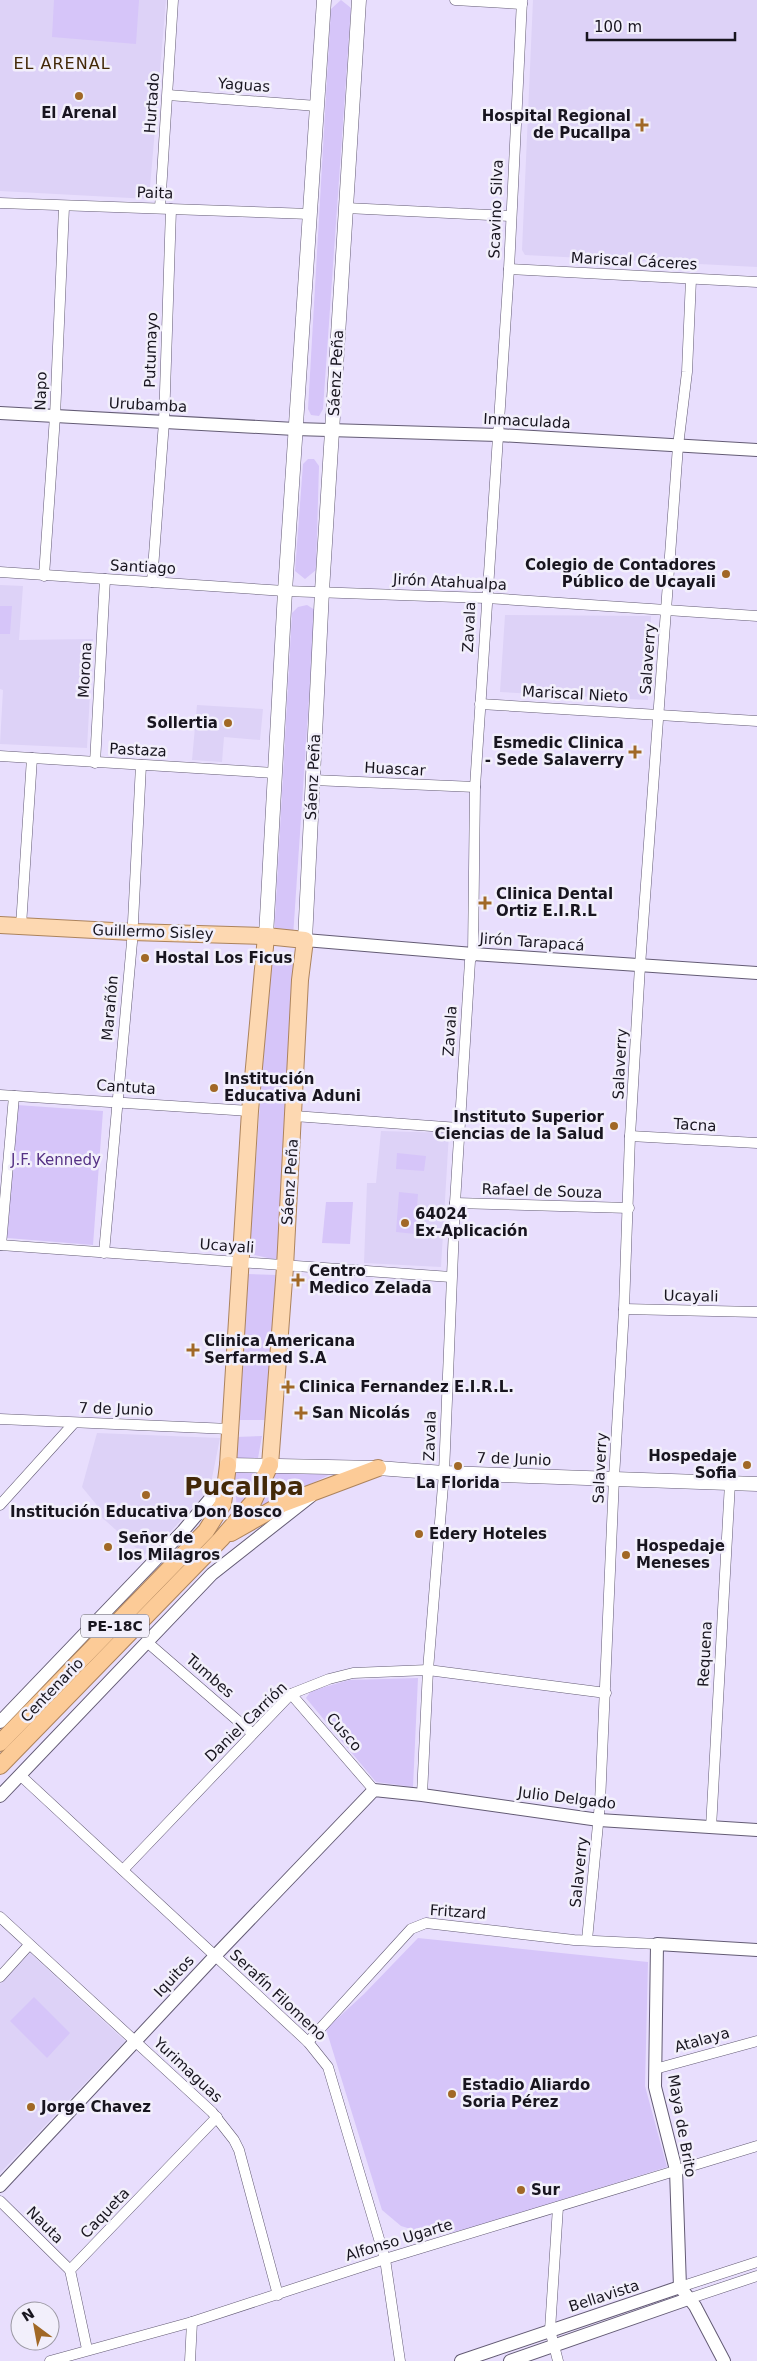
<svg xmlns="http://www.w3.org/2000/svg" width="757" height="2361" font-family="'DejaVu Sans',sans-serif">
<rect width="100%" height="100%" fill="#e8defd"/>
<g fill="#ddd2f7">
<polygon points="0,0 166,0 149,199 0,191"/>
<polygon points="533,0 757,0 757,267 525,255 522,250"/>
<polygon points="0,585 23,586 19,640 93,639 87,748 0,744 3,690 0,689"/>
<polygon points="505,615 651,616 648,700 500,692"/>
<polygon points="197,705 263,709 260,740 224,737 222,762 192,760"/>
<polygon points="381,1131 449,1133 441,1267 364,1263 367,1183 376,1183"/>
<polygon points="97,1433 220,1438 210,1488 172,1530 144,1555 97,1513 100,1509 82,1487"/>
<polygon points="30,1953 125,2041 0,2173 0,1984"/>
</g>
<g fill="#d6c5f9">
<polygon points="54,0 139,0 136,44 52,37"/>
<polygon points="341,0 351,8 323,409 319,416 311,415 308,409 331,9"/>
<polygon points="308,459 314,459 319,466 316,570 305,579 295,571 303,464"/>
<polygon points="307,605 315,610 293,937 274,937 292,613 298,607"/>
<polygon points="0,606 12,606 10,634 0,634"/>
<polygon points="271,954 294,955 278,1260 249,1254"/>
<polygon points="17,1105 103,1111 93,1245 7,1238"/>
<polygon points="397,1153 426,1156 424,1171 396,1169"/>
<polygon points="399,1192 418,1194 415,1234 396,1232"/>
<polygon points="326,1202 353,1202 350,1244 322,1243"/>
<polygon points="247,1274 277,1275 267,1420 238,1420"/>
<polygon points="262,1436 258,1458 234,1459 236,1437"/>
<polygon points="262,1470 237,1512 234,1471"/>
<polygon points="271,1472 329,1475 256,1511"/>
<polygon points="418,1678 413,1787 376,1782 306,1698 311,1691 349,1680"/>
<polygon points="418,1938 648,1962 645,2086 667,2167 482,2225 449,2233 414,2230 401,2226 382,2210 326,2029 364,1994"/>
<polygon points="34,1997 70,2033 47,2058 10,2021"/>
</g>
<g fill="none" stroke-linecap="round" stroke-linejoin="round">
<defs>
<g id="minor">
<polyline points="455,0 522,4"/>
<polyline points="168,95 317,106"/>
<polyline points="0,203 310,214"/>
<polyline points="160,208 173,0"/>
<polyline points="346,208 510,216"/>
<polyline points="509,269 757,282"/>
<polyline points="0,572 285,591 486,598 757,616"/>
<polyline points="44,576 55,416 64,207"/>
<polyline points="152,582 164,422 171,209"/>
<polyline points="480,704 757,721"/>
<polyline points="0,756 275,773"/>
<polyline points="95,763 105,579"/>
<polyline points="313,780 475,787"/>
<polyline points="21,926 32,758"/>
<polyline points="0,1095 250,1111"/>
<polyline points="294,1116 459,1128"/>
<polyline points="630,1136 757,1143"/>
<polyline points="455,1203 629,1208"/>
<polyline points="0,1245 451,1277"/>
<polyline points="1,1245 14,1096"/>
<polyline points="104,1253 132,942 141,765"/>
<polyline points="624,1309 757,1312"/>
<polyline points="0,1419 230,1429"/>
<polyline points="0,1505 74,1423"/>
<polyline points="147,1642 252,1733"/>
<polyline points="291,1694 374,1790"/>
<polyline points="20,1775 308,2042 328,2067 385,2259 400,2361"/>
<polyline points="422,1795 428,1670 444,1473 455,1203 470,961 473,954 475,787 509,269 522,0"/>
<polyline points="711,1828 730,1483"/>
<polyline points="123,1870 291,1694 329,1679 353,1673 428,1670 606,1693"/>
<polyline points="0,1917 212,2112 234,2140 239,2150 278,2295"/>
<polyline points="587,1940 600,1803 614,1478 624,1309 630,1136 640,966 678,446 687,372 691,279"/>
<polyline points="0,1977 29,1945"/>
<polyline points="308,2042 411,1929 426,1923 574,1940 657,1944"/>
<polyline points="655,2069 757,2041"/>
<polyline points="0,2201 70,2270"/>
<polyline points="558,2207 550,2330 558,2361"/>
<polyline points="680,2287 757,2262"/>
<polyline points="688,2299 757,2276"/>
<polyline points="87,2349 70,2270 217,2117"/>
<polyline points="50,2361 192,2322 385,2259 757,2146"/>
<polyline points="190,2361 192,2322"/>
</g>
<g id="tertiary">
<polyline points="0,413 295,429 498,435 757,450"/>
<polyline points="305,940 473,954 757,973"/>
<polyline points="0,1722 183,1531 226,1480"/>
<polyline points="0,1796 212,1574 311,1496"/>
<polyline points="0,2186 214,1957 374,1790 422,1795 599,1820 757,1830"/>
<polyline points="461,2361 680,2287"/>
<polyline points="510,2361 688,2299"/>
<polyline points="724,2361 695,2306 680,2287 676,2170 655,2087 657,1944 757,1950"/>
</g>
<g id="secondary">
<polyline points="266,936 285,591 324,0"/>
<polyline points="305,940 322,591 359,0"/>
<polyline points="228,1465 378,1468 444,1473 757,1484"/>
</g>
<g id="primary">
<polyline points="0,925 132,932 266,936 305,940 300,980 285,1267 270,1465"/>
<polyline points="228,1465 250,1111 266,936"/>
</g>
<g id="trunk">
<polyline points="231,1533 282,1504 378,1468"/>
<polyline points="0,1743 206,1531 223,1504 228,1465"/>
<polyline points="0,1766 221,1539 253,1502 270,1465"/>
</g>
</defs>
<use href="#minor" stroke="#635b74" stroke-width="11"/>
<use href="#tertiary" stroke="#635b74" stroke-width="14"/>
<use href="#secondary" stroke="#635b74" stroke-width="15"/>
<use href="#primary" stroke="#ac835c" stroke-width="18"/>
<use href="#trunk" stroke="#ac835c" stroke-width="18"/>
<use href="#minor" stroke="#fff" stroke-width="10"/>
<use href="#tertiary" stroke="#fff" stroke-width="12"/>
<use href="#secondary" stroke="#fff" stroke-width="14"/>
<use href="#primary" stroke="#fdd8b1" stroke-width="16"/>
<use href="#trunk" stroke="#fccb97" stroke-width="16"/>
</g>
<g fill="#a16826" stroke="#f2effb" stroke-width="2">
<circle cx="79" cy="96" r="5"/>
<path d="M639.5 117.5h5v5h5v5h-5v5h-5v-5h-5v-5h5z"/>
<circle cx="726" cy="574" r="5"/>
<circle cx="228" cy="723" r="5"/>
<path d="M632.5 744.5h5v5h5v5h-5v5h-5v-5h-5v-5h5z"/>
<path d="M482.5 895.5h5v5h5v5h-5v5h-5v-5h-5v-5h5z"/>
<circle cx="145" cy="958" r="5"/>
<circle cx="214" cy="1088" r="5"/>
<circle cx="614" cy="1126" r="5"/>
<circle cx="405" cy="1223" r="5"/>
<path d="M295.5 1272.5h5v5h5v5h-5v5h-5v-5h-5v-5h5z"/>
<path d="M190.5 1342.5h5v5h5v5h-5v5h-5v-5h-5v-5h5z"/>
<path d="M285.5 1379.5h5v5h5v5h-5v5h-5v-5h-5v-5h5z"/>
<path d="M298.5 1405.5h5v5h5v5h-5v5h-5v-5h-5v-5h5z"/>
<circle cx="747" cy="1465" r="5"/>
<circle cx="458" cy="1466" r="5"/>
<circle cx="146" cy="1495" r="5"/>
<circle cx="419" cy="1534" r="5"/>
<circle cx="108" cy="1547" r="5"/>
<circle cx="626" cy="1555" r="5"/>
<circle cx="452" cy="2094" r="5"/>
<circle cx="31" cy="2107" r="5"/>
<circle cx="521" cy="2190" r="5"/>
</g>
<g text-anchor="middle" stroke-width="5" stroke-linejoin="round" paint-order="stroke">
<rect fill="#f2effb" stroke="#595661" stroke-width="1" x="81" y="1614.5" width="68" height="23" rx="4"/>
<g font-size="14" font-weight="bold" fill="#18151f">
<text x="115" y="1631">PE-18C</text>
</g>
<g font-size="15" fill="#18151f" stroke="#f2effb">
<text transform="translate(244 85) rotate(4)" y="5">Yaguas</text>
<text transform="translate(152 103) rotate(-86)" y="5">Hurtado</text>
<text transform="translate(155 193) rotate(2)" y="5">Paita</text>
<text transform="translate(496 209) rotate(-88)" y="5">Scavino Silva</text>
<text transform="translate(634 261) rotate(3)" y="5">Mariscal Cáceres</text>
<text transform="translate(151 350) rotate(-88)" y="5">Putumayo</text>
<text transform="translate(336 373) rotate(-87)" y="5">Sáenz Peña</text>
<text transform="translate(41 391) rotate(-88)" y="5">Napo</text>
<text transform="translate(148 405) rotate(3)" y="5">Urubamba</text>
<text transform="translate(527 421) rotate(3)" y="5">Inmaculada</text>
<text transform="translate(143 567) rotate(3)" y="5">Santiago</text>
<text transform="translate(450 582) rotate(3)" y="5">Jirón Atahualpa</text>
<text transform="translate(469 627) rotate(-87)" y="5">Zavala</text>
<text transform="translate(648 659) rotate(-86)" y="5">Salaverry</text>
<text transform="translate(85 670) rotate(-87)" y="5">Morona</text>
<text transform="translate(575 694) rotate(3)" y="5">Mariscal Nieto</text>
<text transform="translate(138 750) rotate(3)" y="5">Pastaza</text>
<text transform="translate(395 769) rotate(3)" y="5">Huascar</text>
<text transform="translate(313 777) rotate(-87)" y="5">Sáenz Peña</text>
<text transform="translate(153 932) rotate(2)" y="5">Guillermo Sisley</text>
<text transform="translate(532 942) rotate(4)" y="5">Jirón Tarapacá</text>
<text transform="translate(110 1008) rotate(-85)" y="5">Marañón</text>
<text transform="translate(450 1031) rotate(-86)" y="5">Zavala</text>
<text transform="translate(620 1064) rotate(-87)" y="5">Salaverry</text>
<text transform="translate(126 1087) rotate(4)" y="5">Cantuta</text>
<text transform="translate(695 1125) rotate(3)" y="5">Tacna</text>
<text transform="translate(290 1182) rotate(-86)" y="5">Sáenz Peña</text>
<text transform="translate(542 1191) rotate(2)" y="5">Rafael de Souza</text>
<text transform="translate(227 1246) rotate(4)" y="5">Ucayali</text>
<text transform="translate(691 1296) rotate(1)" y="5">Ucayali</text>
<text transform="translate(116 1409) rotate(2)" y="5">7 de Junio</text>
<text transform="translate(430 1436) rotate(-88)" y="5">Zavala</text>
<text transform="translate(514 1459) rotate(2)" y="5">7 de Junio</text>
<text transform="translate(600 1468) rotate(-87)" y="5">Salaverry</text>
<text transform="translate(705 1654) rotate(-87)" y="5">Requena</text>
<text transform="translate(210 1676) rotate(41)" y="5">Tumbes</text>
<text transform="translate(52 1690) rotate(-46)" y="5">Centenario</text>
<text transform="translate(246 1722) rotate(-44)" y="5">Daniel Carrión</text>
<text transform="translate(344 1732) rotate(49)" y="5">Cusco</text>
<text transform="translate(567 1798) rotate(7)" y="5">Julio Delgado</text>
<text transform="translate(579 1872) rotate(-84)" y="5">Salaverry</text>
<text transform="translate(458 1912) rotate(4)" y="5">Fritzard</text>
<text transform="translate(174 1976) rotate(-47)" y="5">Iquitos</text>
<text transform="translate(278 1995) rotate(43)" y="5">Serafín Filomeno</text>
<text transform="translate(702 2040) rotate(-16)" y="5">Atalaya</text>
<text transform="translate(188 2070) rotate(43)" y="5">Yurimaguas</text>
<text transform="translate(682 2126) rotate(80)" y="5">Maya de Brito</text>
<text transform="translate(105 2213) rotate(-46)" y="5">Caqueta</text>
<text transform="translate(45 2225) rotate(45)" y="5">Nauta</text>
<text transform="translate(399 2240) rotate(-17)" y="5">Alfonso Ugarte</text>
<text transform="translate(604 2296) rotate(-18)" y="5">Bellavista</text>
</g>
<g font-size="15" font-weight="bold" fill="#18151f" stroke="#f2effb" text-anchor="start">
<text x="79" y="118" text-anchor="middle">El Arenal</text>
<text x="631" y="121" text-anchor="end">Hospital Regional<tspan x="631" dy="17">de Pucallpa</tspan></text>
<text x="716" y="570" text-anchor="end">Colegio de Contadores<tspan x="716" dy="17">Público de Ucayali</tspan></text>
<text x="218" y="728" text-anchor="end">Sollertia</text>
<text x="624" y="748" text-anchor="end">Esmedic Clinica<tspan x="624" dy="17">- Sede Salaverry</tspan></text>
<text x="496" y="899">Clinica Dental<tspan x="496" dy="17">Ortiz E.I.R.L</tspan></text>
<text x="155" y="963">Hostal Los Ficus</text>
<text x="224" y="1084">Institución<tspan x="224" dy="17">Educativa Aduni</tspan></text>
<text x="604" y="1122" text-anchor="end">Instituto Superior<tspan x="604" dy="17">Ciencias de la Salud</tspan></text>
<text x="415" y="1219">64024<tspan x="415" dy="17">Ex-Aplicación</tspan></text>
<text x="309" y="1276">Centro<tspan x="309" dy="17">Medico Zelada</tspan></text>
<text x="204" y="1346">Clinica Americana<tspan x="204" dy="17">Serfarmed S.A</tspan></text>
<text x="299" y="1392">Clinica Fernandez E.I.R.L.</text>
<text x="312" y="1418">San Nicolás</text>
<text x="737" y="1461" text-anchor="end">Hospedaje<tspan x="737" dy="17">Sofia</tspan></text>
<text x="458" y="1488" text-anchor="middle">La Florida</text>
<text x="146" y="1517" text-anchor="middle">Institución Educativa Don Bosco</text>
<text x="429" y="1539">Edery Hoteles</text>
<text x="118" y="1543">Señor de<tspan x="118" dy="17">los Milagros</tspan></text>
<text x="636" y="1551">Hospedaje<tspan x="636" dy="17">Meneses</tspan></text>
<text x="462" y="2090">Estadio Aliardo<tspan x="462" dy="17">Soria Pérez</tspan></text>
<text x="41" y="2112">Jorge Chavez</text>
<text x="531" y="2195">Sur</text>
</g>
<g font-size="15" fill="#553185" stroke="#f2effb">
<text x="56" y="1165">J.F. Kennedy</text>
</g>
<g font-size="16" letter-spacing="1" fill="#432807" stroke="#f2effb">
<text x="62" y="69">EL ARENAL</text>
</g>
<g font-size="25" font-weight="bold" fill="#432807" stroke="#f2effb">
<text x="244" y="1495">Pucallpa</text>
</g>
</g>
<g transform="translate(35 2326) rotate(328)"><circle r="24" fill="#f2effb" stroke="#9b98a3"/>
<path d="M0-4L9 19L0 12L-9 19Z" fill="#a16826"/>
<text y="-8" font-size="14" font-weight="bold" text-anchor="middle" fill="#18151f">N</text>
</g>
<path d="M587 32v8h148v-8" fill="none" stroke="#18151f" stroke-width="2.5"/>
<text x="594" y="32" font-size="15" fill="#18151f" stroke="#f2effb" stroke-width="4" paint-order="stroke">100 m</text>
</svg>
